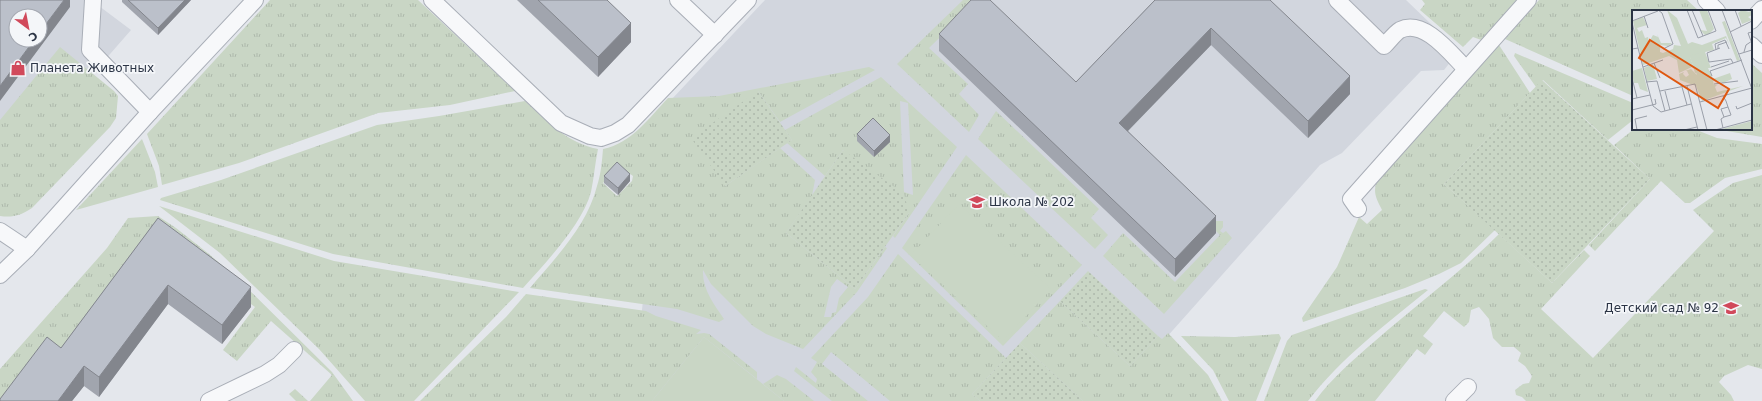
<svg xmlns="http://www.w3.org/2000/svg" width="1762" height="401" font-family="'DejaVu Sans',sans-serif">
<defs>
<pattern id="grass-tufts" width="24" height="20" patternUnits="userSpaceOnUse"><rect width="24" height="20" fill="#c9d6c5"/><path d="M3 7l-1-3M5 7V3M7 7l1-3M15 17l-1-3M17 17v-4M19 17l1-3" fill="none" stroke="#adb8ab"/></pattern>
<pattern id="park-dots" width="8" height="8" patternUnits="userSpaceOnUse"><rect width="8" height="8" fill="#c9d6c5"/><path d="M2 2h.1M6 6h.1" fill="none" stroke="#adb8ab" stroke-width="1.8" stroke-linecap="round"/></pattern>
</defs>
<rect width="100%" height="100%" fill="#e4e7ec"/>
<g fill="#d2d6de" fill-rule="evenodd">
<path d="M0,0H91L131,30L0,180ZM16,16H40V40H16Z"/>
<polygon points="765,0 1406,0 1459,51 1444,70 1421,71 1342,153 1320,165 1165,339 1196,401 597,401 638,347 644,291 684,230 625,149"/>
</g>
<g fill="url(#grass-tufts)" fill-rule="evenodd">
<polygon points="270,0 418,0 515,91 450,105 378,113 239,163 162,185 159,166 147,134"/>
<polygon points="963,0 971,0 975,3 929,48 968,84 959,94 979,115 969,132 897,64"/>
<polygon points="1422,0 1521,0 1484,41 1473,37 1463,47 1420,10 1425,4"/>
<polygon points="1539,0 1687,0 1699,11 1633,11 1633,96 1505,39"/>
<path d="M1499,45L1530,93L1444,184L1495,230L1461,263L1439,274L1405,288L1303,322L1302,318L1337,267L1359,217L1367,224L1382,210C1376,198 1372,192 1378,179Z"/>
<path d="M60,47L114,91L118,96L116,118L110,127L32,208C21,215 13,218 0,216V120Z"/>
<polygon points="1515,53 1633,103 1633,120 1608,140 1543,80 1536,87 1514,56"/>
<polygon points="1751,63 1762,73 1762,137 1715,129 1751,129"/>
<path d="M869,67L875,70L780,122L758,91L725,186L780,148L815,180L812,196L786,233L855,289L885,247L887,248L857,292L803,349L766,334L753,326L711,284L703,270C702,289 714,304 724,319L719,322L677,309L530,288C556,257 587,226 597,186C601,174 602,161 603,149C632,143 649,118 668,98L719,96ZM618,166L627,175L629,173L633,176L632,181L617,196L603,183ZM837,279L848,287L839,298L836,312L832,313L831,317H824L831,287Z"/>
<path d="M881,77L957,147L895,238L893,236L909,213L843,150L825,176L787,143L792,140L785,130ZM900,101L908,103L913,195L904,192Z"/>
<path d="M525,101C547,121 567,143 598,149C595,163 594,178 591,192C582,225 546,262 523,288L333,254L160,200L161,198L221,180L377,125L439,116Z"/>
<polygon points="996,111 1099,209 1091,218 1108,235 1095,249 978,139"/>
<polygon points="1634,129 1694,129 1717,138 1762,144 1762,169 1725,178 1690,203 1685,203 1661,181 1595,251 1589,245 1650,179 1614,145"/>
<polygon points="142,139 155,172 158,187 76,210"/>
<polygon points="966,155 1082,265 1003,346 902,248"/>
<path d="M1762,175V369L1748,365L1724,376L1719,382L1731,395L1734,401H1526L1522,397L1516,395L1515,390L1523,384L1529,383L1532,376L1525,366L1518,361L1521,353L1514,347H1502L1493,338L1489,319L1479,307L1471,310L1469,322L1464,327L1444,311L1423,336L1433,344L1425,355L1417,349L1375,401H1315C1332,378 1353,360 1375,341C1416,305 1460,273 1499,234L1552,283L1584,250L1590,256L1541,309L1593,358L1714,231L1693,210L1733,183Z"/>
<polygon points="159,206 334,261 519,292 414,401 365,401 319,349 220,253"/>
<polygon points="158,216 176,228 209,254 240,281 332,372 353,401 310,401 332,375 271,321 237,361 223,350 255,307 158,236 61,364 0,401 0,369 107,248 128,218"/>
<polygon points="1215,221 1223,221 1223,227 1220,231 1223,233 1226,231 1232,238 1164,314 1103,256 1123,233 1175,282 1220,235 1211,226"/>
<polygon points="898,254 1006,358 972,394 980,401 890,401 831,352 822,364 868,401 832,401 794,371 796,367 816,383 817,379 811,372 817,362 811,358 868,297"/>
<path d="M1425,289L1428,290C1385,325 1342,357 1308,401H1264L1287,341L1292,335Z"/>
<polygon points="526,294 646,311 656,316 701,330 696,334 704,333 709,334 757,372 757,379 704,337 652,401 420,401 506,317"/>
<polygon points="1060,301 1130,366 1158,336 1162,339 1168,333 1208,375 1222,401 1083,401 1020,343"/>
<polygon points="1279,334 1281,338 1256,401 1229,401 1213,370 1181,336 1235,337"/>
<polygon points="777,375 786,379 814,401 784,401 763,384"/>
<polygon points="295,389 308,401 296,401 289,394"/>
</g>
<g fill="url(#park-dots)">
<polygon points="1542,80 1650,179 1552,283 1444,184"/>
<polygon points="758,91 792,140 725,186 691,138"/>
<polygon points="843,150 904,194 909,213 855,289 786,233"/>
<polygon points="1088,271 1158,336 1130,366 1060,301"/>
<polygon points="1020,343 1083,401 980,401 972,394"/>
</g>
<g fill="#c9d6c5">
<polygon points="959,204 1051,289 1003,341 911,255"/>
<polygon points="704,337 784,401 652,401"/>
</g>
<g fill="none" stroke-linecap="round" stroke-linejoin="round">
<defs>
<g id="lane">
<polyline points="93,0 90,50 150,112"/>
<polyline points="432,0 561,123 590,136 601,138 615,133 628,125 748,0"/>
<polyline points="678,0 715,35"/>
<path d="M1337,0L1384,46C1389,41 1395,33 1400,30C1424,18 1451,54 1466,69"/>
<polyline points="1706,0 1717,11"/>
<polyline points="1751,21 1762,9"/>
<polyline points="1751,45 1762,55"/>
<polyline points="1358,209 1351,199 1528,0"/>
<polyline points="0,231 27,249"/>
<polyline points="0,275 27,249 150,112 255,0"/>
<polyline points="209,401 265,374 279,365 294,350"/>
<polyline points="1454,401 1468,387"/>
</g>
</defs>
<use href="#lane" stroke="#a9aeb7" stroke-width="18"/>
<use href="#lane" stroke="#f7f8fa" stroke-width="16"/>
</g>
<g fill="#a1a5ae">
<polygon points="122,0 191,0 158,35 122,2"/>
<polygon points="517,0 607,0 631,42 598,77"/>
<polygon points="1155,0 1350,94 1308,138 1211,45 1128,131 1216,233 1175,277 939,51 939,34 1076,82"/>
<polygon points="857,134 890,142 874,157 857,141"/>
<polygon points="604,176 630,181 618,195 604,183"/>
<polygon points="158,218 251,307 222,344 168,304 99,397 84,386 72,401 0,401 61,348"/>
</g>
<g fill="#83868d">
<polygon points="64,0 70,0 70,7 0,101 0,86 34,40 40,40 40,32"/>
<polygon points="185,0 191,0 158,35 158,28"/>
<polygon points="631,23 631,42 598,77 598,57"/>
<polygon points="1211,28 1211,45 1119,140 1119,123"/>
<polygon points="1350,76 1350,94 1308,138 1308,121"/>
<polygon points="890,135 890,142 874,157 874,151"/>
<polygon points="630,174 630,181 618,195 618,188"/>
<polygon points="1216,216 1216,233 1175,277 1175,259"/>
<polygon points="168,285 168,304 99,397 99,377"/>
<polygon points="251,287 251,307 222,344 222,325"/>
<polygon points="84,366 84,386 72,401 58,401"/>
</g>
<g fill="#bbc0ca" stroke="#83868d">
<polygon points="0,0 64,0 40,32 40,16 16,16 16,40 34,40 0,86"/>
<polygon points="128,0 185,0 158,28"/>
<polygon points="538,0 607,0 631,23 598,57"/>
<polygon points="971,0 990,0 1076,82 1155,0 1270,0 1350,76 1308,121 1211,28 1119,123 1216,216 1175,259 939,34"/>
<polygon points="873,118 890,135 874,151 857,134"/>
<polygon points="617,162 630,174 618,188 604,176"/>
<polygon points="158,218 251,287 222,325 168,285 99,377 84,366 58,401 0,401 0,399 47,337 61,348"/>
</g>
<defs>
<symbol id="shop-bare" viewBox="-9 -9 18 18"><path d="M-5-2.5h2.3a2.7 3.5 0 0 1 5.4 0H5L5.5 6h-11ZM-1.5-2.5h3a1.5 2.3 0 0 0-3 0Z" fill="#d1495b" stroke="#f4f6f9" stroke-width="2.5" paint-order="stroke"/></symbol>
<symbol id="school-bare" viewBox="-9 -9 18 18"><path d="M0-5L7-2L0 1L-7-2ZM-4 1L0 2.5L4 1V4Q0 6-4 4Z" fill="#d1495b" stroke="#f4f6f9" stroke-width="2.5" paint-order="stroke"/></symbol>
</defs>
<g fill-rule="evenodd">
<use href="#shop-bare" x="7" y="57" width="22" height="22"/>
<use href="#school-bare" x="966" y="191" width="22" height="22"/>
<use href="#school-bare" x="1720" y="297" width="22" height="22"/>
</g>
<g text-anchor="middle" stroke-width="3.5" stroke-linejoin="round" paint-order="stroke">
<g font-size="12" fill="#2b3445" stroke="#f4f6f9" text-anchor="start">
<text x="30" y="72">Планета Животных</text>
<text x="989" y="206">Школа № 202</text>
<text x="1719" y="312" text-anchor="end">Детский сад № 92</text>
</g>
</g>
<g transform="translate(1632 10)">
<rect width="120" height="120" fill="#e4e7ec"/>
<path d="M35,0L45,8L56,34L60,32L70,35L94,26L98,36L94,28L80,34L82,40L73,42L79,58H76L81,69L98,63L100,69L91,73L84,70L81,71L82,75H85L83,77L85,82L111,76L70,91L64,76L48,70L47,64L52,62L51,64L54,67L57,65L55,61H53L59,59L65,65L58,46L62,59L60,57L47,63L45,50L37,46L11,55L1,11L11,7L15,15L5,18L7,22L10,20L13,28L16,27L17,32L21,25L26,27L25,24L29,33H40L36,36L28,35V42L31,43L41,39L42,35L49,36ZM67,0H75L82,19L77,24L73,25L68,20L75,21ZM110,0L117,2L120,0V5L116,7L120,10L110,14L106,3ZM93,11L108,50L105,51L90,12ZM21,54L25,69L15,71L12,58ZM10,58L16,82L8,79L6,73H2L0,65V61Z" fill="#c9d6c5"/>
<path d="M120,111V120H86Z" fill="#c9d6c5"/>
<path d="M66,43L72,60L63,63L58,46Z" fill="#c9d6c5"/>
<path fill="none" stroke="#9a9fa9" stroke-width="1" d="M26,0L30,3L41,34L31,39M55,0L66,28L84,21L76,0M60,0L71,26M90,0L120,79M103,0L109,16M12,6L16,18M0,11L26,1M0,12L6,38L0,39M98,22L120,11M119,31L116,23L120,22M6,38L21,96L29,102L59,94M88,38L75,43L77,52L99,49L101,53M86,39V35L95,32M84,40L83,34L93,30L97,39M112,42L114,35L120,31M107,44L120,40M22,53L28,68M11,57L31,50M79,57L97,51M80,66L78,61L110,50M0,68L5,88M14,72L25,71L33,101M82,74L106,71M55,76L66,120M50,77L55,95M28,81L63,74L75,120M33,81L38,100M91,86L94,91L96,97L99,105L92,107L89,99L96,97M0,89L18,85M68,92L120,78M104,96L105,99L120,93M0,100L24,94L23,89M91,118L89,109L92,107M5,120L3,109L15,106M52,120L65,117M83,120L120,110"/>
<path fill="#df570f" fill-opacity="0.15" stroke="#df570f" stroke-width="2" d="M18,30L97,79L86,98L7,48Z"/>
<rect width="120" height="120" fill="none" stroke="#2b3445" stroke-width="2"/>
</g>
<g transform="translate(28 28) rotate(148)"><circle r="19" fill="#f4f6f9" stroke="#a4a8b1"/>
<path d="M0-3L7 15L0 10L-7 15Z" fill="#d1495b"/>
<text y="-6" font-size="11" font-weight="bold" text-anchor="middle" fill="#2b3445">С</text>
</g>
</svg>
